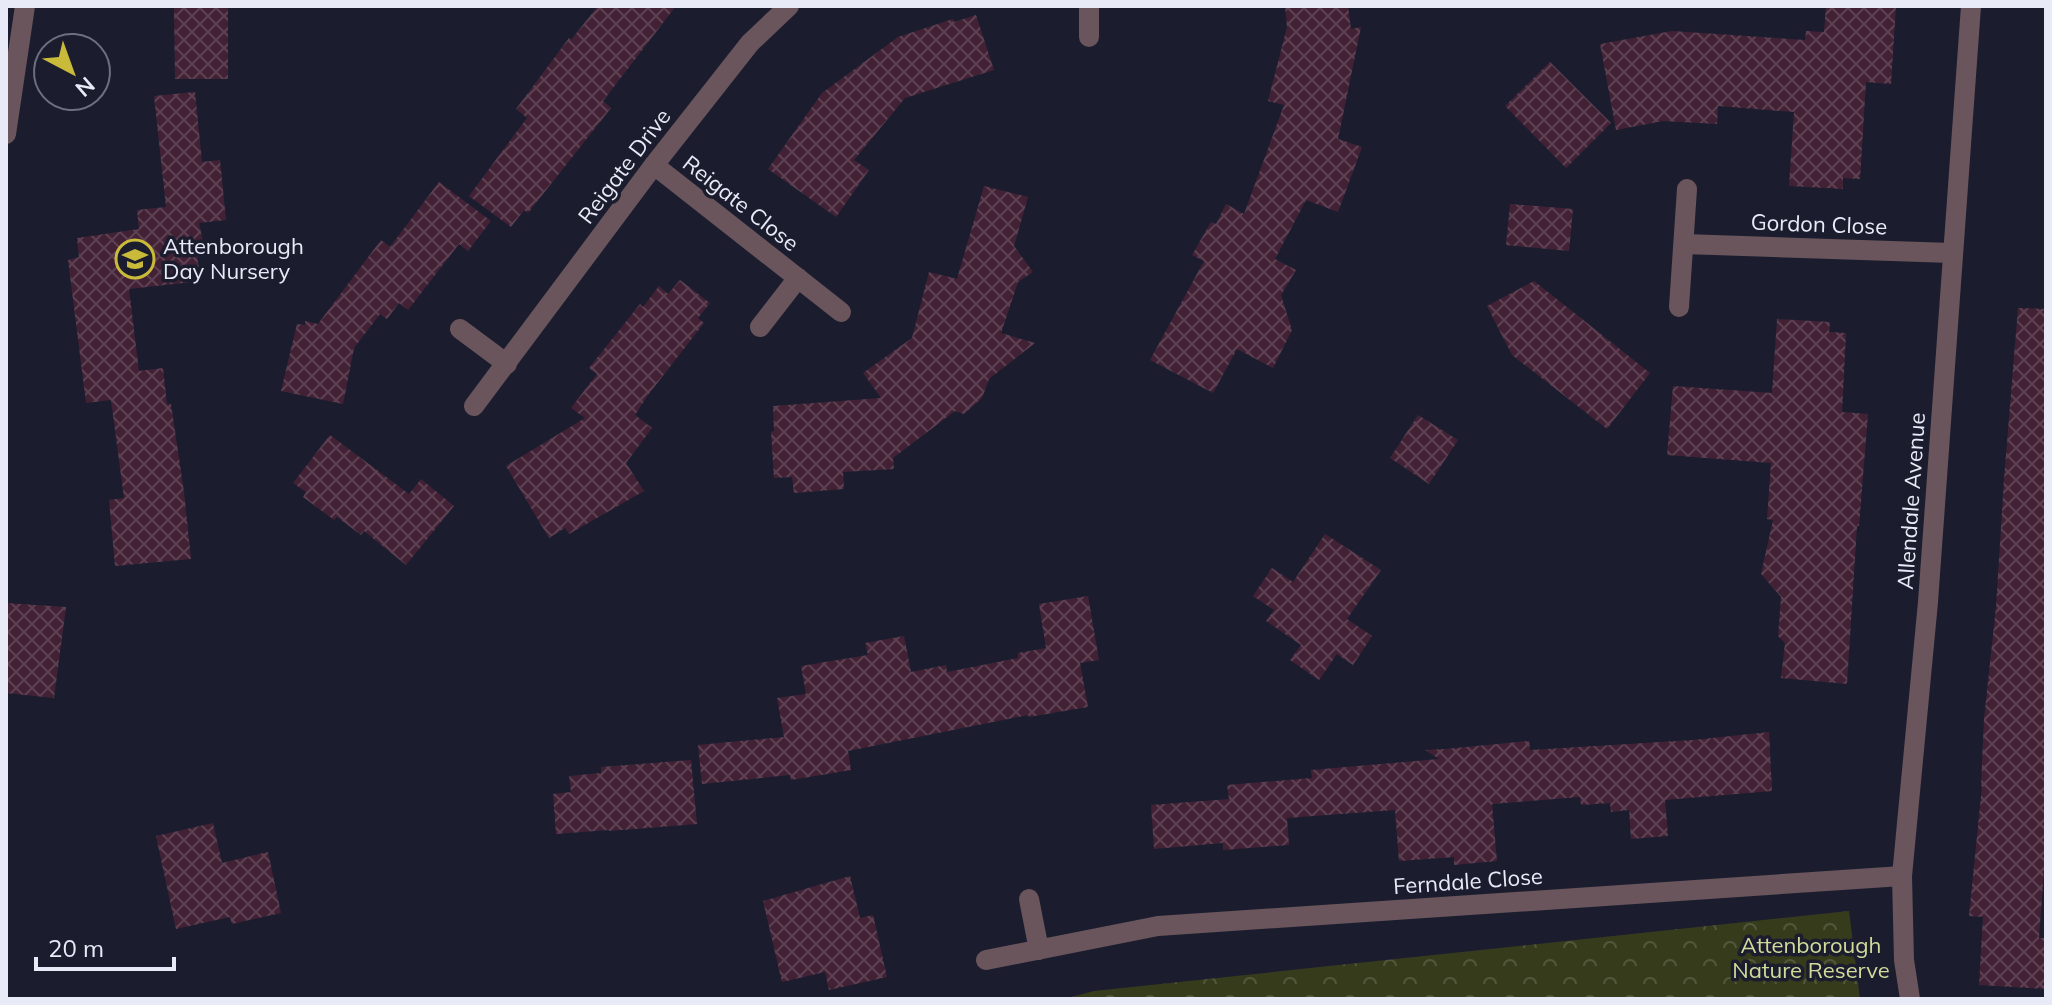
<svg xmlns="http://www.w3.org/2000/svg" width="2052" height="1005" font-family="Mulish,sans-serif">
<defs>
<pattern id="park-crowns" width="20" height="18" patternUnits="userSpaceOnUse" patternTransform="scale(2)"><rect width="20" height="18" fill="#363c1b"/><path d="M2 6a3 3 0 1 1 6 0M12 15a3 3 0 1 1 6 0" fill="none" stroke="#53583d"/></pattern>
<pattern id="building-cross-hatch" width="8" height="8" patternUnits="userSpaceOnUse" patternTransform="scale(2)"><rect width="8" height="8" fill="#422135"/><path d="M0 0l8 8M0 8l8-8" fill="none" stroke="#5d4153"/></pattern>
</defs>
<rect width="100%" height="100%" fill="#1b1d2f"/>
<polygon fill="url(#park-crowns)" points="1849,911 1860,999 1064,999 1094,991"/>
<g fill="url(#building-cross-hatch)">
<polygon points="174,6 228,6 228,79 175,79"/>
<polygon points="598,6 676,6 603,101 611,108 528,213 524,210 511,227 469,196 527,118 516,109 569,38 571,40"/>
<polygon points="1285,6 1348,6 1351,29 1361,27 1338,139 1362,147 1338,212 1306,200 1275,259 1296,270 1281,295 1292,330 1273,368 1237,349 1213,393 1150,360 1204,261 1192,255 1211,222 1216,224 1226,204 1244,214 1284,105 1268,101 1287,27"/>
<polygon points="1826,6 1896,6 1891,84 1866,82 1860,179 1843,178 1843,189 1789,186 1794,112 1718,106 1717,124 1663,121 1616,130 1600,44 1672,31 1805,40 1806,31 1824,32"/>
<polygon points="976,15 994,70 905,98 854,160 869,170 836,217 768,169 822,93 898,37 953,19 954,22"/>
<polygon points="1550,62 1611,123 1566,168 1505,106"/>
<polygon points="195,92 202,162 220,160 226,220 199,223 204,247 196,250 201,281 129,289 139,371 163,368 167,404 171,404 184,492 191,559 115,566 109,500 124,498 111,400 86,403 68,260 79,257 77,238 139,229 137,210 166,207 154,96"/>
<polygon points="439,182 491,221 468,251 459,244 408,310 399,303 387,319 380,314 354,348 343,404 281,391 297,324 305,325 305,321 318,324 381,240 390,247"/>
<polygon points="984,186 1028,197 1014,246 1033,272 1018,282 1001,333 1035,343 989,379 982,398 964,414 955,411 893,458 894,469 843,472 844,489 794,493 792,477 774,478 771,432 774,431 773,406 881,398 863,373 912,338 929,272 957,279"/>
<polygon points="1510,204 1573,209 1569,251 1506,245"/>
<polygon points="680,280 710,303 698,318 704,323 648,395 635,415 652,428 626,463 644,491 569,534 565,528 549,538 506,466 585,418 571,408 597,374 589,368 640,304 643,307 659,286 668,294"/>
<polygon points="1534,281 1650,373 1607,429 1512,355 1487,306"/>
<polygon points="2018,308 2046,309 2046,841 2039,938 2046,938 2046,989 1979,985 1983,917 1969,916 1982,786 1981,786 1984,719 1996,607 2004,479"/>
<polygon points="1777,319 1830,322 1829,332 1846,333 1842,412 1868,414 1859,526 1857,526 1847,684 1781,678 1785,643 1778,636 1781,597 1761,574 1773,520 1767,519 1771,463 1667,455 1673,386 1772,393"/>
<polygon points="1418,415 1458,440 1429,484 1390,458"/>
<polygon points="330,435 409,494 421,479 454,506 406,565 364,531 361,535 337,517 334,520 303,497 306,492 293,483"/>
<polygon points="1325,534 1381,570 1347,619 1372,636 1353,665 1337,654 1319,680 1290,660 1301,645 1266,621 1274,610 1253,596 1272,568 1293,582"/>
<polygon points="1088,596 1099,660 1080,663 1088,707 1029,717 1028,715 848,751 851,770 791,780 790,775 702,784 698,745 784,737 777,698 806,694 801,666 868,655 865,643 904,636 911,672 946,665 947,672 1018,658 1018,653 1046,648 1039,604"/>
<polygon points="6,603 66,607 54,698 6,693"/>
<polygon points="1769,732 1772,791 1665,800 1668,836 1631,839 1629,810 1611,812 1610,803 1581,805 1580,797 1492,804 1497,861 1454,865 1454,857 1399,861 1395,810 1287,818 1289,845 1223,850 1223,843 1154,849 1151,805 1229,799 1227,785 1312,778 1311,770 1439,759 1425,750 1445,749 1529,741 1530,750 1693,740"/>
<polygon points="691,760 697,824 609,831 609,830 556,834 553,794 571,792 569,776 601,773 601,767"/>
<polygon points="213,823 222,863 268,852 281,913 232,924 230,917 176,929 156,836"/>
<polygon points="850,876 860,918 873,915 887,977 829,990 825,972 782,982 763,901"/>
</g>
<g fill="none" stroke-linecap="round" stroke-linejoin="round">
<g stroke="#69555b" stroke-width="20">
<polyline points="1089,6 1089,37"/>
<polyline points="6,134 25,6"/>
<polyline points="654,165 841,312"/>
<polyline points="1684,244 1952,253"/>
<polyline points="1679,307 1687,189"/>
<polyline points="760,327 798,278"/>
<polyline points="460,329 507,364"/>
<polyline points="474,406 654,165 750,43 789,6"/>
<polyline points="1029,899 1039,950"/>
<polyline points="986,960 1158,926 1902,876"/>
<polyline points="1910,999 1904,960 1902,876 1928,602 1971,6"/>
</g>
</g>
<defs>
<symbol id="school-ring" viewBox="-11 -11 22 22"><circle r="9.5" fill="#1b1d2f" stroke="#c9ba3a" stroke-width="1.5"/><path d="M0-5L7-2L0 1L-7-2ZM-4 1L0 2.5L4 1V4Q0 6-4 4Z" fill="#c9ba3a"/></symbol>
</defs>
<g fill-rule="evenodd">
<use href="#school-ring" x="113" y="237" width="44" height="44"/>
</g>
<g text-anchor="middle" stroke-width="7" stroke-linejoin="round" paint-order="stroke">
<g font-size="22" fill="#e8eaf7" stroke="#1b1d2f">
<text transform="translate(624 166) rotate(-53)" y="8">Reigate Drive</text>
<text transform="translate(741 203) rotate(38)" y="8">Reigate Close</text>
<text transform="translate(1819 224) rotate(2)" y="8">Gordon Close</text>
<text transform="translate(1911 501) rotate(-86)" y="8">Allendale Avenue</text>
<text transform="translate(1468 881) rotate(-4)" y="8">Ferndale Close</text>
</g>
<g font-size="22" fill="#e8eaf7" stroke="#1b1d2f" text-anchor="start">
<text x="163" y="254">Attenborough<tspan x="163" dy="25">Day Nursery</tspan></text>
</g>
<g font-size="22" fill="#cfdc99" stroke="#1b1d2f">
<text x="1811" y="953">Attenborough<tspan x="1811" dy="25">Nature Reserve</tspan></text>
</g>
</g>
<rect width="2052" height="1005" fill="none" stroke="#e8eaf7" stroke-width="16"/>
<g transform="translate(72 72) rotate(139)"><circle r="38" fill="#1b1d2f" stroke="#6d6f7f" stroke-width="2"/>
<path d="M0-6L14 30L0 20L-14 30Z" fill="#c9ba3a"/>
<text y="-12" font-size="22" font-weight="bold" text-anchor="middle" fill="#e8eaf7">N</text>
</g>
<path d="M36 957v12h138v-12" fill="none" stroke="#e8eaf7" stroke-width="4"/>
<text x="48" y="957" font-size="24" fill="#e8eaf7" stroke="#1b1d2f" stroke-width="6" paint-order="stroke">20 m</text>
</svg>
